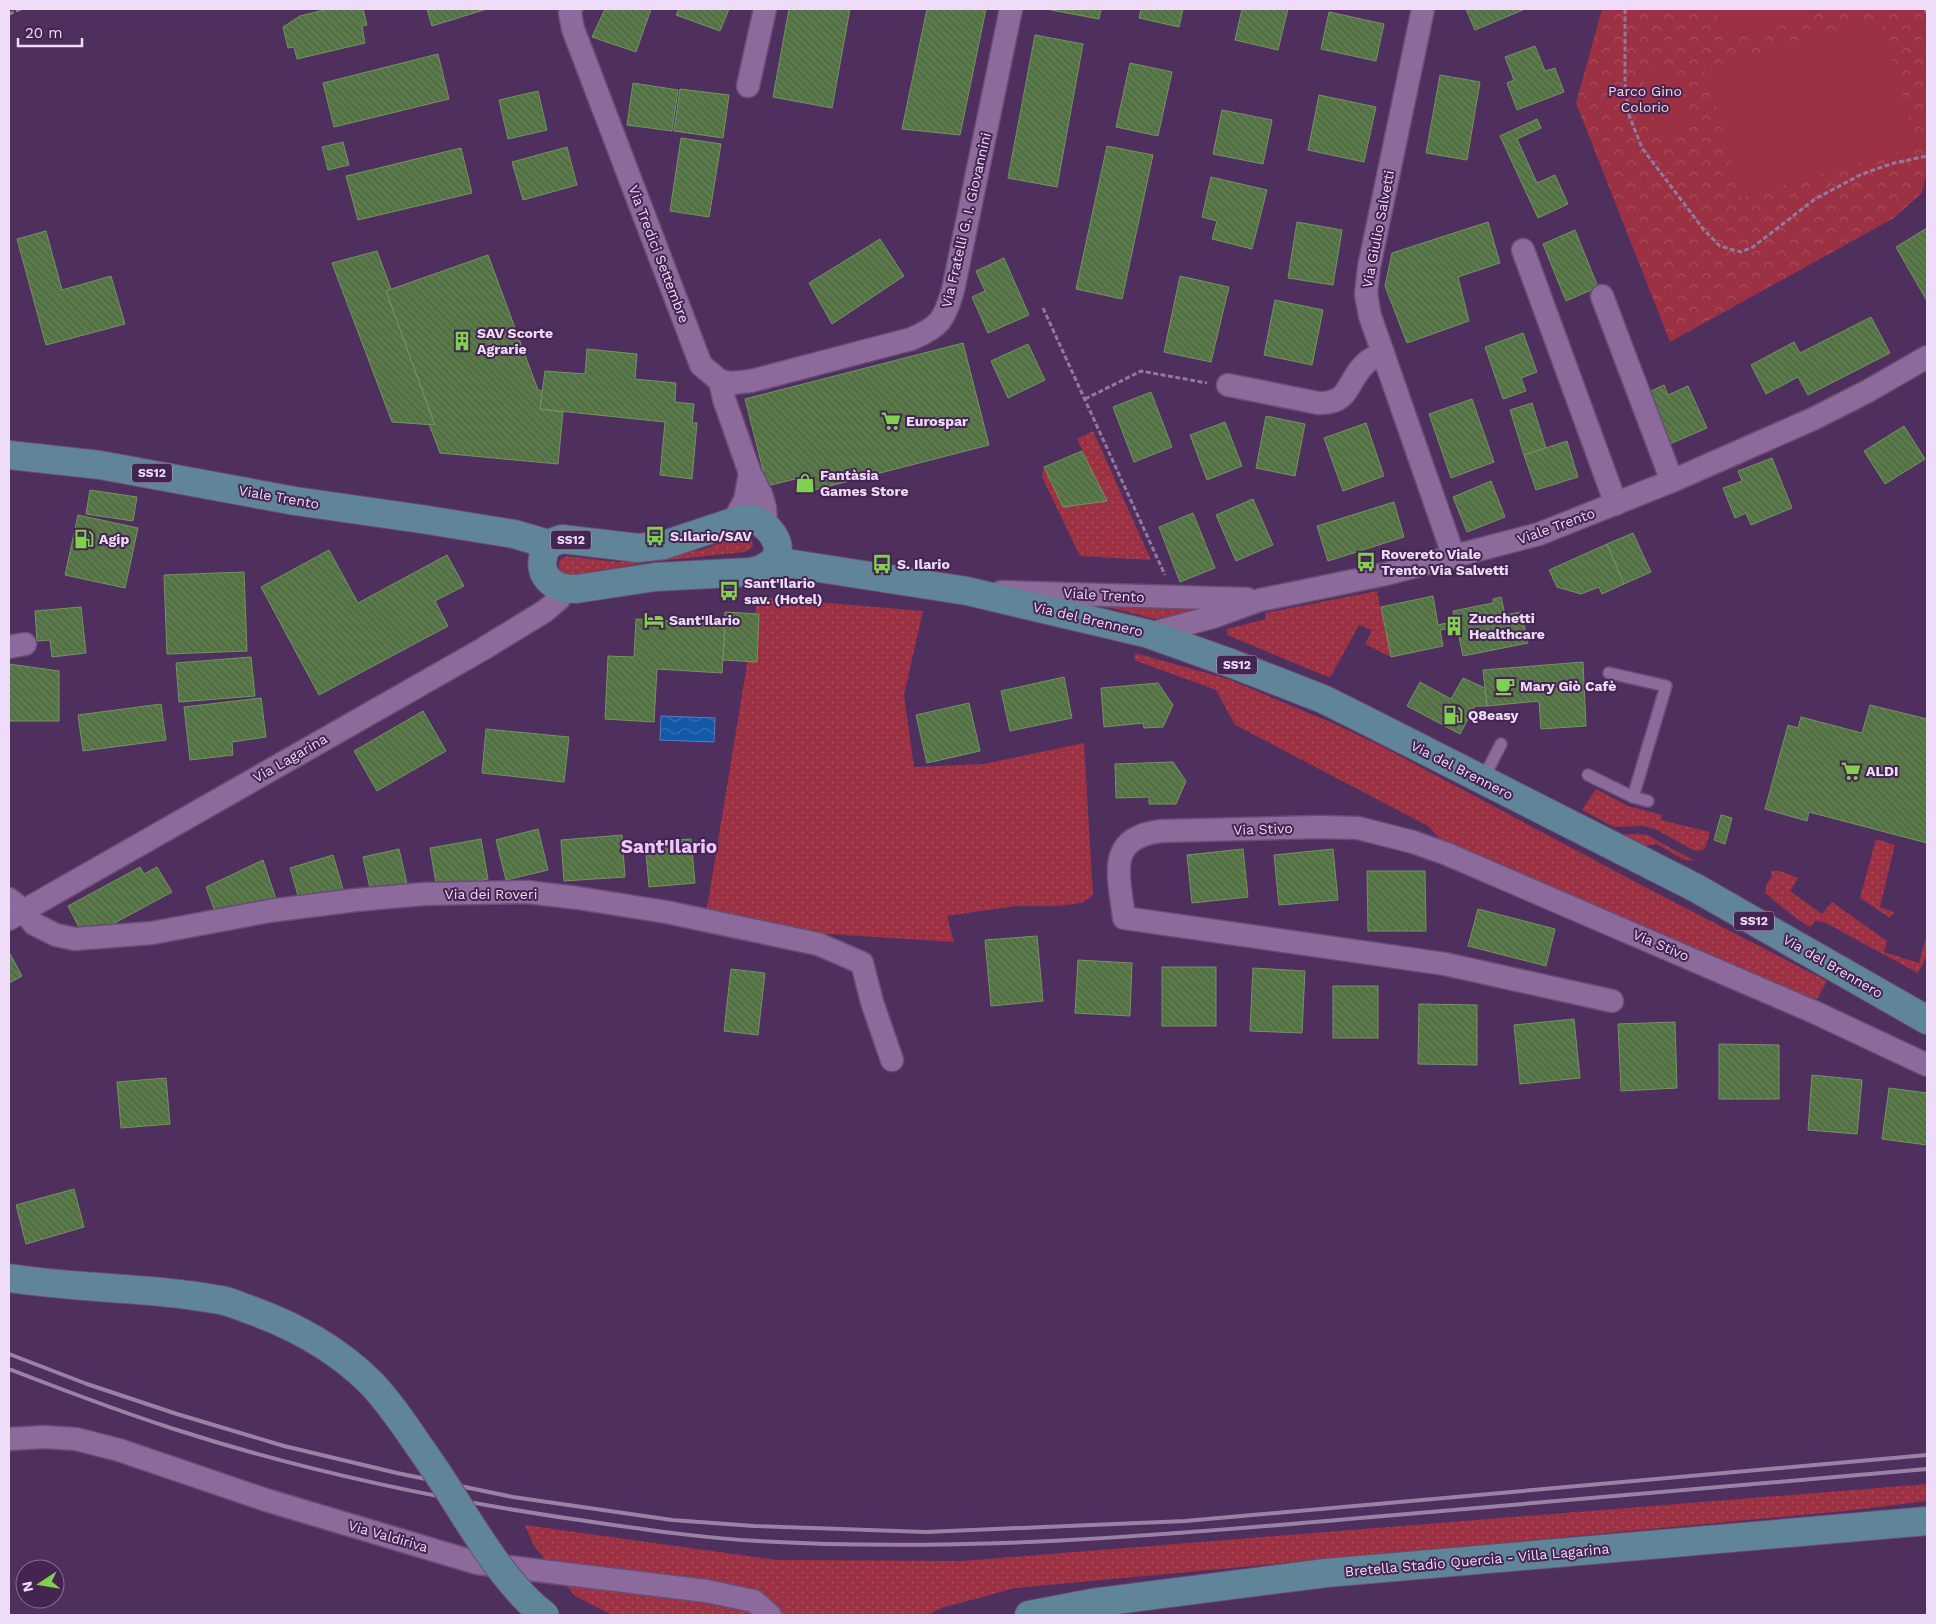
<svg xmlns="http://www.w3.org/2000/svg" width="1936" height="1624" font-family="'Work Sans',sans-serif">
<defs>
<pattern id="grass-dots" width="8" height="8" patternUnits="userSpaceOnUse" patternTransform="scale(1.25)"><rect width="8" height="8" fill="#9b3142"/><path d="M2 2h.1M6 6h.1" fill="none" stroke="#a94e5e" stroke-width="1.8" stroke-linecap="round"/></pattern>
<pattern id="park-crowns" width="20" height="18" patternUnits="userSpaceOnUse" patternTransform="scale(1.25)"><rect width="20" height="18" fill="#9b3142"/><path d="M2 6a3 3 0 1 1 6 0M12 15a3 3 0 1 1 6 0" fill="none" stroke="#a94e5e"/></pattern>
<pattern id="water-waves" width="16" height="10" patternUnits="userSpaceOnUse" patternTransform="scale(1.25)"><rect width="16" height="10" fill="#1259a9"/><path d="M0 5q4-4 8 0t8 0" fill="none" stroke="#3570b6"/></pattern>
<pattern id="building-back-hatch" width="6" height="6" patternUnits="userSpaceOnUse" patternTransform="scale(1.25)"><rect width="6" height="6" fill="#597b48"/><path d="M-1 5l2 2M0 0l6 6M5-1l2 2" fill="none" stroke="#516149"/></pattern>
</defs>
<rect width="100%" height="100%" fill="#4f2f5d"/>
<g fill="url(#grass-dots)">
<polygon points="1093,431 1151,560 1080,556 1042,477 1044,467 1063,507 1106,501 1077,439"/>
<polygon points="743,533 751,537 753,547 745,552 649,562 567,576 559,571 559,561 565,556 617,562 655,559 705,549"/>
<polygon points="1377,591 1391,657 1365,644 1372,630 1359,625 1331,676 1328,677 1227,635 1227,629 1266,619 1265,613"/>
<polygon points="758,597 923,611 904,695 914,767 984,764 1084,743 1093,895 1082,903 1057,906 1016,906 947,916 954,942 704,926"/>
<polygon points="1085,601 1218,609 1154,619"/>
<polygon points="1135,653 1228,679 1335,724 1383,747 1643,886 1827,981 1818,998 1814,1000 1449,849 1428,826 1235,725 1216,690 1134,660"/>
<polygon points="1596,789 1628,806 1662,815 1661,820 1710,832 1705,849 1697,851 1693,850 1655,829 1643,826 1614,827 1582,810"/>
<polygon points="1637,834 1647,835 1695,861 1684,860 1657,844 1641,847 1616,835"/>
<polygon points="1876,839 1895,845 1880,907 1894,912 1890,918 1860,898"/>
<polygon points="1771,871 1780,871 1798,878 1790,891 1822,914 1832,902 1887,941 1884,952 1919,963 1927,934 1927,955 1918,973 1824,922 1815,921 1810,927 1797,919 1765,893 1767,883 1772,877"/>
<polygon points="1927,1484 1927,1501 1846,1511 1015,1588 942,1608 926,1615 612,1615 575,1596 534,1546 525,1525 777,1560 962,1561"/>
</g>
<polygon fill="url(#park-crowns)" points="1602,9 1716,9 1724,39 1815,14 1813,9 1927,9 1927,177 1925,178 1922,193 1894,218 1670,342 1576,103"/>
<g fill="#9b3142">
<polygon points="1716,9 1813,9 1815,15 1724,39"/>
<polygon points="1880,18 1917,146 1742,197 1705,69"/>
<polygon points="1675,66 1692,126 1659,135 1642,75"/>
</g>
<polygon fill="url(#water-waves)" stroke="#5480c1" points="661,716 715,718 714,742 660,740"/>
<g fill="url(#building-back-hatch)" stroke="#729561">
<polygon points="328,9 363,9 367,25 362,26 365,43 297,59 294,47 288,48 283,27 300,16"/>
<polygon points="427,9 487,9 432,26"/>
<polygon points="605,9 651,9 636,52 592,37"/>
<polygon points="679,9 729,9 720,31 676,15"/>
<polygon points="789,9 850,9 832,108 773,97"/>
<polygon points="927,9 986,9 960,135 902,129"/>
<polygon points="1046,9 1101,9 1099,19"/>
<polygon points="1141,9 1183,9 1179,27 1139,18"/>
<polygon points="1242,9 1288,9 1278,50 1235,40"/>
<polygon points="1466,9 1525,9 1475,30"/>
<polygon points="1329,12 1384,24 1376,61 1321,49"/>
<polygon points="1035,35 1083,44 1057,187 1008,178"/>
<polygon points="1535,46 1545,71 1555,68 1564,92 1517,110 1507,83 1514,80 1505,57"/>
<polygon points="438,54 449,99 334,127 323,83"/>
<polygon points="1130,63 1172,72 1158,136 1116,127"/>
<polygon points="1440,75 1480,82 1467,160 1426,153"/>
<polygon points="633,83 678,90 672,131 627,125"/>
<polygon points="680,89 729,95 723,138 674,131"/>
<polygon points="538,91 547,130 508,139 499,100"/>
<polygon points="1319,95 1376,107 1364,162 1308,150"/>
<polygon points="1222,110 1272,120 1263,164 1213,154"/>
<polygon points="1537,119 1541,128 1517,139 1537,183 1555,175 1568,204 1538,218 1500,136"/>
<polygon points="681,138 721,144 709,217 670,211"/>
<polygon points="343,142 349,165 328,170 322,147"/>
<polygon points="1107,146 1153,155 1122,299 1076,289"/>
<polygon points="567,147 577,185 523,200 512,162"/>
<polygon points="461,148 472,193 358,220 346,176"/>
<polygon points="1211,177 1267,190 1252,249 1212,239 1217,221 1202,217"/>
<polygon points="1297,222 1342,230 1333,285 1288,278"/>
<polygon points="1488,222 1500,263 1458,277 1469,321 1407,343 1385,286 1392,253"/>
<polygon points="1927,228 1927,301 1896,247"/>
<polygon points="1575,230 1598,287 1566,301 1543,244"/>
<polygon points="46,231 62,290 111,276 125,324 46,345 17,239"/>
<polygon points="880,239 904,276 832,324 809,283"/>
<polygon points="377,251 391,289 386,291 435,425 392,422 332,263"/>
<polygon points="488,255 538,390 543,391 540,409 563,412 558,464 440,453 429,424 435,425 386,291"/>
<polygon points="1004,258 1029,315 988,333 972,297 985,291 976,271"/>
<polygon points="1180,276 1229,287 1211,362 1164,352"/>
<polygon points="1275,300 1323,310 1312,365 1264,355"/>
<polygon points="1871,317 1890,353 1808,395 1798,377 1766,394 1751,365 1794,342 1800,353"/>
<polygon points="1523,333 1537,372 1521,378 1526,391 1503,399 1485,347"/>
<polygon points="963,343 989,445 810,491 807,476 767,486 745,399"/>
<polygon points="1028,344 1045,380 1008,398 991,361"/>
<polygon points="587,349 637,354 635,379 676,383 675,402 694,404 692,423 697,423 692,479 660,475 665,422 540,409 545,371 585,374"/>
<polygon points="1664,385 1668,395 1688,386 1707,428 1665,446 1642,395"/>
<polygon points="1151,392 1172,447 1134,462 1113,407"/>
<polygon points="1472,399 1494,462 1451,478 1429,414"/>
<polygon points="1532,403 1546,448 1524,455 1510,410"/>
<polygon points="1266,416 1305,424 1295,476 1256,468"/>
<polygon points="1225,422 1242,466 1207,480 1190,435"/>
<polygon points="1366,423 1384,476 1343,491 1324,438"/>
<polygon points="1904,426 1925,459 1885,484 1864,451"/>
<polygon points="1567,441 1578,477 1536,490 1524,455"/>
<polygon points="1082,451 1107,501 1063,507 1044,467"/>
<polygon points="1772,458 1792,508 1751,525 1746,513 1735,518 1723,488 1742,481 1738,471"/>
<polygon points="1491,481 1505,517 1467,532 1453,497"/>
<polygon points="90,490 137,497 133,521 86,514"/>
<polygon points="1253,499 1273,545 1236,561 1216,515"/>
<polygon points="1394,502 1404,537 1328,561 1317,526"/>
<polygon points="1193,513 1215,568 1180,582 1159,527"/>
<polygon points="78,515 138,528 125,588 65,575"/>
<polygon points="1633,533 1651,572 1624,584 1607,544"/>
<polygon points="1607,544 1624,584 1602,594 1599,587 1581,594 1557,587 1549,570"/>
<polygon points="329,550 358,603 447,555 464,586 435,601 448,626 319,695 261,587"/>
<polygon points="244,572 247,651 167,654 164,575"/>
<polygon points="1433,596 1438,625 1455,621 1453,611 1493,603 1493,599 1501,597 1505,615 1521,612 1528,643 1463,656 1457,627 1440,630 1443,646 1391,657 1381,607"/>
<polygon points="81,607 86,653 52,657 50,640 37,641 35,611"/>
<polygon points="725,612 759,614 757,662 723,660"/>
<polygon points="636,619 725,624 722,673 657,669 654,722 605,719 608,656 634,657"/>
<polygon points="251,657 255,696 179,702 176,663"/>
<polygon points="1583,662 1586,726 1541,729 1539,701 1487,706 1483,670"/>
<polygon points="9,664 59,671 59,721 9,721"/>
<polygon points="1064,677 1072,718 1010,731 1001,691"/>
<polygon points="1463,678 1485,688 1487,706 1475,706 1460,734 1407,706 1420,682 1451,699"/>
<polygon points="1158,683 1173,705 1163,727 1144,728 1143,723 1104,727 1101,688"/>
<polygon points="261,698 266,737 232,742 233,755 190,760 184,707"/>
<polygon points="969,703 980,751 927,763 916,715"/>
<polygon points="161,704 166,740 83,751 78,715"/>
<polygon points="1870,705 1927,719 1927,843 1809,812 1807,821 1765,809 1788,725 1798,728 1801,717 1862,733"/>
<polygon points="423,711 446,751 377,791 354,751"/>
<polygon points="486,729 569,737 564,782 482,773"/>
<polygon points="1173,762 1186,781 1176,804 1149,804 1149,797 1116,798 1115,764"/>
<polygon points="1721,815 1732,818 1725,844 1714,840"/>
<polygon points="538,829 548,870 506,880 496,840"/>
<polygon points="622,835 625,877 564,881 561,840"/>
<polygon points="481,839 488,879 437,889 430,848"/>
<polygon points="691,839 695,883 649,887 645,842"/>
<polygon points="399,849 408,888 372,897 363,857"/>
<polygon points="1243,849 1248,897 1192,903 1187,855"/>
<polygon points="1333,849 1338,900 1279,905 1274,855"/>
<polygon points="333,855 345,896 302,909 290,868"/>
<polygon points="263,860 276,899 220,925 206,887"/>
<polygon points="140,867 144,874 157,867 172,892 85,939 68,906"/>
<polygon points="1367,871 1425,871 1426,931 1368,931"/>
<polygon points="1478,909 1555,929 1546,966 1468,946"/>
<polygon points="1037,936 1043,1001 991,1006 985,940"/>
<polygon points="9,952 22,976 9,983"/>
<polygon points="1078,960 1132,963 1130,1016 1075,1013"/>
<rect x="1162" y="967" width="54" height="59"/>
<polygon points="1253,968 1305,971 1302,1033 1250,1031"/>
<polygon points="731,969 765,973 758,1035 724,1031"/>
<rect x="1333" y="986" width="45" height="52"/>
<polygon points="1419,1004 1477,1005 1477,1065 1418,1064"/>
<polygon points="1574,1019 1580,1078 1520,1084 1514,1025"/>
<polygon points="1675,1022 1677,1088 1621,1091 1618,1024"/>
<polygon points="1719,1044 1779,1045 1779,1099 1719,1099"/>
<polygon points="1812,1075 1862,1080 1857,1134 1808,1130"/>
<polygon points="166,1078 170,1124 121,1128 117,1082"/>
<polygon points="1889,1088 1927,1093 1927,1145 1882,1139"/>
<polygon points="74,1189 84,1227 26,1244 16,1205"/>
</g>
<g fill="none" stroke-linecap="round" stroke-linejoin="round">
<defs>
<g id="service">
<polyline points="1609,673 1666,686 1633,797 1648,801"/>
<polyline points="1588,775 1633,797"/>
<polyline points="1482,781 1501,744"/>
</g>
<g id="minor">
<polyline points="571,9 570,13 573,29 701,365 720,381 724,399 750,473 761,494 765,508 766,525"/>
<polyline points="1423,9 1369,267 1366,294 1370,316 1454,557"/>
<polyline points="748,86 765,9"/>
<polyline points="1523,250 1616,504"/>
<polyline points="1602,296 1672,481"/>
<path d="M720,381L732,383L751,381L911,339C940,327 944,320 953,290L1011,9"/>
<path d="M1228,385L1318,403C1352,404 1346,380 1366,363C1370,359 1377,356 1383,353"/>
<polyline points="733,522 745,500 750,473"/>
<polyline points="1001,592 1247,599"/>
<polyline points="1149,634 1213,617 1260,600 1386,574 1539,534 1672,481 1813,419 1868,391 1927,357"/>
<polyline points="9,647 25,644"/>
<polyline points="9,899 24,911 34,924 56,935 75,939 152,933 269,911 356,900 424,894 527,892 578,898 666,912 818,944 862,963 872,1002 892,1060"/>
<polyline points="9,919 483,649 545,611 559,599 564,589"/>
<path d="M1612,1001L1445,964L1124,918C1119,875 1105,837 1162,831L1319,827L1358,828L1413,842L1447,854L1814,1012L1927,1065"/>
<polyline points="9,1439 44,1437 76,1439 119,1450 266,1500 477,1563 706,1591 754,1601 770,1615"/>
</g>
<g id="primary">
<polyline points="9,455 100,465 295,501 421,519 514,534 548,544"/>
<path d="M753,519C771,525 789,551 769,565C763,569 756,571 750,572L655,577L576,589C547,589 534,570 548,544L562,539L638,548L664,545L739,520Z"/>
<polyline points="770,564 793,564 967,591 1149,634 1233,664 1323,699 1363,719 1696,888 1927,1020"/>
<polyline points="1029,1615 1092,1603 1326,1573 1927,1521"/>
</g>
</defs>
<use href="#service" stroke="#694d74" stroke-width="14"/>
<use href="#minor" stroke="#694d74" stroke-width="25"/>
<use href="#primary" stroke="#694d74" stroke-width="30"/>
<g stroke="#93789f" stroke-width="3" stroke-dasharray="5 2.5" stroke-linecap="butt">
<polyline points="1625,9 1625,83 1629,115 1642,148 1704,230 1720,246 1741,252 1753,247 1815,199 1862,174 1894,163 1927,156"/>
<polyline points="1925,9 1927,13"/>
<polyline points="9,14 21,9"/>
<polyline points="1043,308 1165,575"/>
<polyline points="1085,399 1141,371 1207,383"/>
</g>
<use href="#service" stroke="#8d6a9c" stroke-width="11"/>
<use href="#minor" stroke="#8d6a9c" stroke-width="22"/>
<use href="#primary" stroke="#608498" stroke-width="28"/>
<g stroke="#9a81a6" stroke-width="4">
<polyline points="9,1354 87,1384 177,1414 284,1446 397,1473 513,1497 672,1520 754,1526 926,1532 1185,1521 1927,1455"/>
<path d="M9,1369C63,1390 118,1411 174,1429C310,1473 451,1502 593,1522C648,1530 703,1538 758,1541C963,1553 1168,1535 1372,1517C1557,1501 1742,1485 1927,1469"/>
</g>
<defs>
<path id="primary-bridge" d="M9,1278C79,1289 150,1287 220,1300C228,1301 237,1305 245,1308C291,1324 336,1348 371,1383C393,1406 411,1435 430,1462C455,1498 476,1537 503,1572C516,1588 529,1604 545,1615"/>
</defs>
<use href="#primary-bridge" stroke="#694d74" stroke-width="30" stroke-linecap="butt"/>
<use href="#primary-bridge" stroke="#608498" stroke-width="28"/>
</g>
<defs>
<symbol id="building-bare" viewBox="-9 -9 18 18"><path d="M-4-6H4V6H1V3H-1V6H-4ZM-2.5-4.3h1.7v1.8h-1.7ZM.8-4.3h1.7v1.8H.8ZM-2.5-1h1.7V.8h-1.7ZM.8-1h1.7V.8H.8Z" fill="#81d050" stroke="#442551" stroke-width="2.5" paint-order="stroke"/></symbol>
<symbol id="supermarket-bare" viewBox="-9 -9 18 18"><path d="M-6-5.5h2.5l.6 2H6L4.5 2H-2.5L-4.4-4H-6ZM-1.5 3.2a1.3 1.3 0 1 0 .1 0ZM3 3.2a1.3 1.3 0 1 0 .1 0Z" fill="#81d050" stroke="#442551" stroke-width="2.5" paint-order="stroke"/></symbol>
<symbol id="shop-bare" viewBox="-9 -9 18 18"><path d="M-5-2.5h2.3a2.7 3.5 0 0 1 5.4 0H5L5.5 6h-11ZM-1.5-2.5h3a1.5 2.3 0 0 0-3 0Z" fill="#81d050" stroke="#442551" stroke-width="2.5" paint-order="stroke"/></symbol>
<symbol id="bus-bare" viewBox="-9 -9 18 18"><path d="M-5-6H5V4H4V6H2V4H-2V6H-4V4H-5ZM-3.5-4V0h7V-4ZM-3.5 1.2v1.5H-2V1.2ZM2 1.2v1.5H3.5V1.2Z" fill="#81d050" stroke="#442551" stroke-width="2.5" paint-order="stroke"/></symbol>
<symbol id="fuel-bare" viewBox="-9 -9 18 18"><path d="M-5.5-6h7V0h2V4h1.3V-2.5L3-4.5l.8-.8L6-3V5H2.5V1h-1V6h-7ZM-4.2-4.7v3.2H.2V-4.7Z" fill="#81d050" stroke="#442551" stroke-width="2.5" paint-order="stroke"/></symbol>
<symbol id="hotel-bare" viewBox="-9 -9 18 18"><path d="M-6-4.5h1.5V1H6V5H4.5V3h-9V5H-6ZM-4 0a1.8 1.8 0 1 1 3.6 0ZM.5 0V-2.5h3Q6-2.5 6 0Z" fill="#81d050" stroke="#442551" stroke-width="2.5" paint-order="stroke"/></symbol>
<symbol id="cafe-bare" viewBox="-9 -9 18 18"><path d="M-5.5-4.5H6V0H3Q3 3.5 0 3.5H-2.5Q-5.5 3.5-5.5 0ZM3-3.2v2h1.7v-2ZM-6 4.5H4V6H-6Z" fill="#81d050" stroke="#442551" stroke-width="2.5" paint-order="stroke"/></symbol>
</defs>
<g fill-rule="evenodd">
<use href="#building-bare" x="448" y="327" width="28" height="28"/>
<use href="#supermarket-bare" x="877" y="407" width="28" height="28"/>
<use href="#shop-bare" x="791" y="469" width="28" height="28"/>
<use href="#bus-bare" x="641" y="522" width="28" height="28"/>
<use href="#fuel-bare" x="70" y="525" width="28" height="28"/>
<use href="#bus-bare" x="1352" y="548" width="28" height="28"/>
<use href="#bus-bare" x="868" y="550" width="28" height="28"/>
<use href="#bus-bare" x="715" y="577" width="28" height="28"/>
<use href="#hotel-bare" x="640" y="606" width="28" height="28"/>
<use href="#building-bare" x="1440" y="612" width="28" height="28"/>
<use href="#cafe-bare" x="1491" y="672" width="28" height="28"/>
<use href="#fuel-bare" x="1439" y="701" width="28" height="28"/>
<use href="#supermarket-bare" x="1837" y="757" width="28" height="28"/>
</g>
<g text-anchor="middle" stroke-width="4" stroke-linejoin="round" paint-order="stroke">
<g fill="#442551" stroke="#bca5c6" stroke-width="1">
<rect x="132" y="463.5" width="40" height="19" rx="4"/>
<rect x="551" y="530.5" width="40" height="19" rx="4"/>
<rect x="1217" y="655.5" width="40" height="19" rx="4"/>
<rect x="1734" y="911.5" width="40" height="19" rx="4"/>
</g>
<g font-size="12" font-weight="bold" fill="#efdcf8">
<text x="152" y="477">SS12</text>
<text x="571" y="544">SS12</text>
<text x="1237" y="669">SS12</text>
<text x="1754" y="925">SS12</text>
</g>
<g font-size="14" fill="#f4d5d6" stroke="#442551">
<text x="1645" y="96">Parco Gino<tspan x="1645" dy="16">Colorio</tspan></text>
</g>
<g font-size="14" fill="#efdcf8" stroke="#442551">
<text transform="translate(966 220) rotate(-77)" y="5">Via Fratelli G. I. Giovannini</text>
<text transform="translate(1378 229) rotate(-79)" y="5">Via Giulio Salvetti</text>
<text transform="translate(659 254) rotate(69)" y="5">Via Tredici Settembre</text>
<text transform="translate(279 497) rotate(10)" y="5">Viale Trento</text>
<text transform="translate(1556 526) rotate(-20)" y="5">Viale Trento</text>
<text transform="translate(1104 595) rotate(3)" y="5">Viale Trento</text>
<text transform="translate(1088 619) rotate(13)" y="5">Via del Brennero</text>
<text transform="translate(290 758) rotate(-30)" y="5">Via Lagarina</text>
<text transform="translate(1462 770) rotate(27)" y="5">Via del Brennero</text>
<text transform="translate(1263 829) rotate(-2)" y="5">Via Stivo</text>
<text x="491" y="899">Via dei Roveri</text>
<text transform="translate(1661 945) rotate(23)" y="5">Via Stivo</text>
<text transform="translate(1833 966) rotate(30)" y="5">Via del Brennero</text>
<text transform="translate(388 1536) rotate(16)" y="5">Via Valdiriva</text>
<text transform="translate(1477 1560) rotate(-5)" y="5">Bretella Stadio Quercia - Villa Lagarina</text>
</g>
<g font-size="14" font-weight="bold" fill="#efdcf8" stroke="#442551" text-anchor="start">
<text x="477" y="338">SAV Scorte<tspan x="477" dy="16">Agrarie</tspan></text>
<text x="906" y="426">Eurospar</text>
<text x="820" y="480">Fantàsia<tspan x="820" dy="16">Games Store</tspan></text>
<text x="670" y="541">S.Ilario/SAV</text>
<text x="99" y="544">Agip</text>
<text x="1381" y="559">Rovereto Viale<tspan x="1381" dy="16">Trento Via Salvetti</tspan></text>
<text x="897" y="569">S. Ilario</text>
<text x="744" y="588">Sant'Ilario<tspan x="744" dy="16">sav. (Hotel)</tspan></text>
<text x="1469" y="623">Zucchetti<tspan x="1469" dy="16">Healthcare</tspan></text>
<text x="669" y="625">Sant'Ilario</text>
<text x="1520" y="691">Mary Giò Cafè</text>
<text x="1468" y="720">Q8easy</text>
<text x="1866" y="776">ALDI</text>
</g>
<g font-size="19" font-weight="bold" fill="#ecc6fc" stroke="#442551">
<text x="669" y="853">Sant'Ilario</text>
</g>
</g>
<rect width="1936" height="1624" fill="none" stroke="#efdcf8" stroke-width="20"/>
<g transform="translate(40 1584) rotate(258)"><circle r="24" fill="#442551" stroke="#886e94"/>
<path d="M0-4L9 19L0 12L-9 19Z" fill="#81d050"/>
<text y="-8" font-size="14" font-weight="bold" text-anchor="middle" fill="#efdcf8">N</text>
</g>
<path d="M18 38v8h64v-8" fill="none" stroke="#efdcf8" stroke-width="2.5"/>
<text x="25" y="38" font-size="15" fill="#efdcf8" stroke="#442551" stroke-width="4" paint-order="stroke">20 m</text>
</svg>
